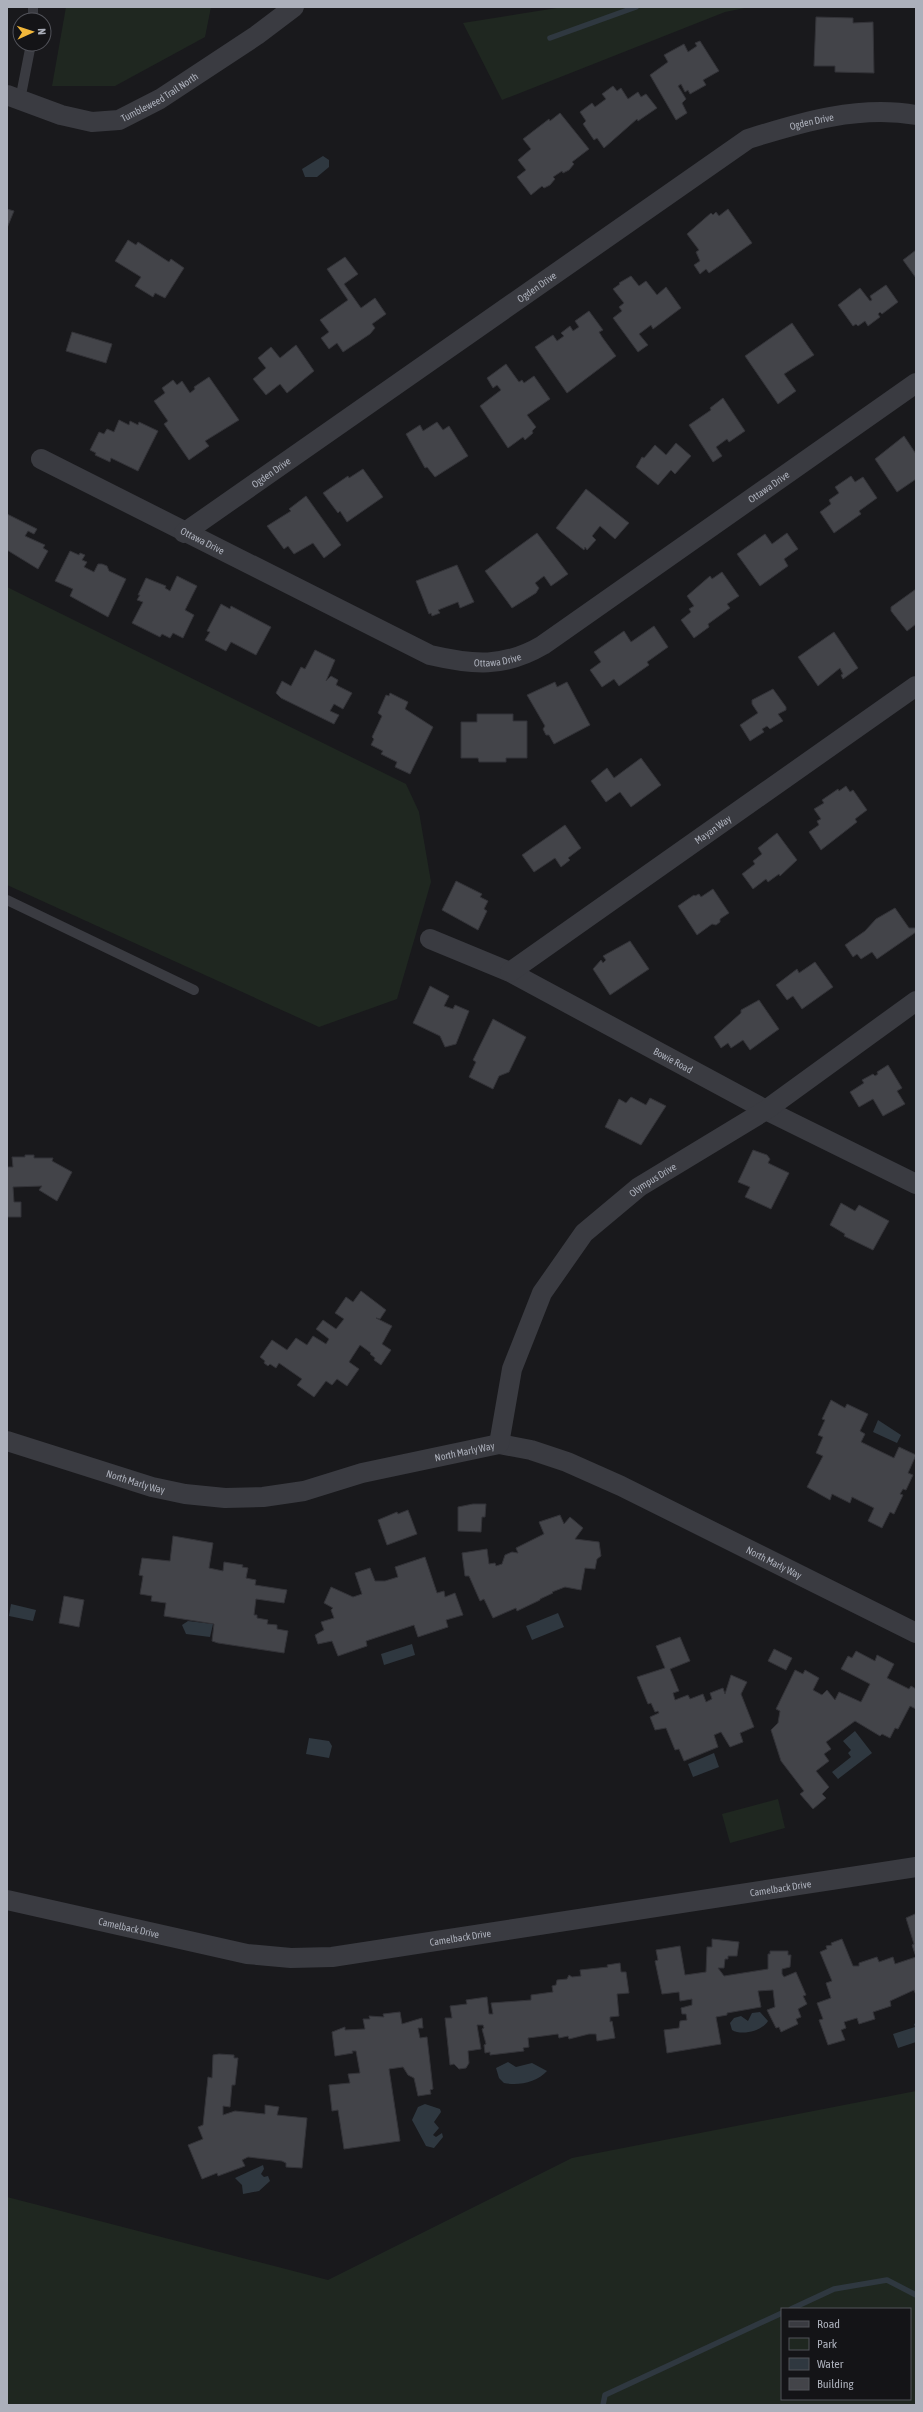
<svg xmlns="http://www.w3.org/2000/svg" width="923" height="2412" font-family="'Asap Condensed',sans-serif">
<rect width="100%" height="100%" fill="#19191c"/>
<g fill="#1f2720" fill-rule="evenodd">
<polygon points="66,7 211,7 205,37 115,86 52,86"/>
<polygon points="563,7 750,7 725,12 502,100 463,23"/>
<polygon points="7,587 406,784 419,812 431,882 397,999 319,1027 7,885"/>
<polygon points="778,1799 785,1828 730,1843 722,1814"/>
<path d="M916,2091V2405H7V2197L328,2280L572,2158ZM782,2309H910V2399H782Z"/>
</g>
<g fill="#2f3840">
<polygon points="323,156 329,160 329,167 317,177 305,177 302,169"/>
<polygon points="878,1420 901,1435 897,1443 873,1432"/>
<polygon points="11,1604 36,1610 33,1621 9,1616"/>
<polygon points="558,1613 564,1627 532,1640 526,1626"/>
<polygon points="188,1621 213,1624 210,1637 186,1634 182,1625"/>
<polygon points="412,1644 415,1655 384,1665 381,1654"/>
<polygon points="855,1731 872,1753 838,1779 832,1772 851,1757 848,1753 851,1750 843,1741"/>
<polygon points="309,1738 329,1741 332,1746 329,1758 306,1754"/>
<polygon points="714,1753 719,1767 693,1777 688,1764"/>
<path d="M760,2012L768,2021C762,2031 742,2036 732,2030L730,2023L734,2018L741,2016L748,2021L752,2013Z"/>
<polygon points="916,2023 916,2042 898,2048 893,2034 915,2027 914,2024"/>
<path d="M508,2062L516,2067L532,2063L547,2071C537,2082 519,2086 504,2083L499,2078L496,2068Z"/>
<polygon points="425,2104 440,2109 441,2112 434,2122 439,2128 433,2135 436,2137 442,2133 443,2137 434,2148 426,2146 412,2120 418,2107"/>
<polygon points="263,2165 264,2169 261,2174 264,2177 268,2176 270,2181 259,2191 243,2194 242,2185 235,2178"/>
</g>
<g fill="none" stroke-linecap="round" stroke-linejoin="round">
<g stroke="#2f3840" stroke-width="5.5">
<polyline points="550,38 636,7"/>
<polyline points="791,2309 834,2289 887,2280 916,2295"/>
<polyline points="603,2405 605,2395 782,2313"/>
</g>
</g>
<g fill="#434449" stroke="#333338">
<polygon points="816,17 853,18 853,23 873,22 874,73 835,72 835,66 814,66"/>
<polygon points="700,41 719,71 703,80 706,85 690,94 688,90 685,92 681,84 678,86 686,99 682,103 687,113 676,120 650,75 668,62 664,55 684,44 688,52 697,46 695,43"/>
<polygon points="613,86 617,91 621,88 628,99 638,92 641,97 646,94 657,108 638,121 637,119 604,148 597,138 594,140 583,124 586,121 580,112 592,103 595,107 606,99 602,94"/>
<polygon points="560,113 589,149 572,162 574,164 569,170 563,173 562,171 553,177 555,179 550,185 544,188 542,186 531,195 517,177 526,170 518,160 531,149 523,139 549,119 550,121"/>
<polygon points="7,209 14,211 7,228"/>
<polygon points="728,209 752,243 709,273 706,269 700,274 694,265 700,261 696,252 699,250 687,234 711,213 713,215 716,212 719,216"/>
<polygon points="128,240 136,245 138,242 169,262 171,259 184,268 165,298 155,293 153,297 135,286 141,277 115,261"/>
<polygon points="916,250 916,278 903,260"/>
<polygon points="345,257 358,274 344,284 361,308 375,298 386,314 372,324 375,328 370,334 343,352 337,343 329,349 321,338 329,332 320,320 348,300 327,269"/>
<polygon points="631,276 639,286 646,281 657,295 666,287 681,308 653,329 651,325 639,334 648,345 638,352 613,318 622,311 619,307 624,303 613,289 620,284 619,283"/>
<polygon points="886,285 898,302 882,314 880,312 878,314 880,317 868,326 865,321 858,326 856,324 853,326 838,305 860,288 870,301 872,300 870,296"/>
<polygon points="589,311 603,330 599,332 602,337 616,356 567,393 535,347 553,335 557,341 564,336 561,333 570,326 573,331 579,327 575,321"/>
<polygon points="792,323 814,355 784,374 796,391 778,404 745,356"/>
<polygon points="72,332 112,344 106,363 66,351"/>
<polygon points="296,345 314,371 287,393 280,384 266,395 253,379 266,368 258,358 271,347 280,358"/>
<polygon points="506,364 519,382 522,380 524,383 534,376 550,399 527,415 536,427 532,431 533,433 525,440 523,437 508,448 480,406 501,390 497,385 493,388 487,378"/>
<polygon points="209,377 239,420 205,441 209,446 189,460 164,424 168,421 154,401 165,393 162,388 173,380 177,385 182,381 190,393 195,389 194,387"/>
<polygon points="723,398 745,431 729,442 727,439 716,447 722,456 713,462 689,425 711,410 710,408"/>
<polygon points="119,420 129,425 130,421 138,425 139,422 158,431 138,471 111,458 110,462 95,455 96,453 90,450 99,432 104,434 107,429 114,432"/>
<polygon points="437,422 443,430 449,426 468,456 435,477 427,467 425,468 406,434 420,425 423,431"/>
<polygon points="904,436 916,454 916,479 897,492 875,459"/>
<polygon points="676,443 691,456 675,474 671,470 658,485 636,467 642,457 644,458 655,445 666,455"/>
<polygon points="363,469 383,497 347,522 340,511 338,513 323,493 348,476 349,478"/>
<polygon points="851,476 855,482 863,477 877,498 859,511 861,514 834,533 820,512 831,504 829,500 839,493 835,487"/>
<polygon points="586,489 629,523 615,539 600,526 592,536 596,540 587,550 585,547 584,550 556,528"/>
<polygon points="306,496 341,545 324,558 313,543 294,554 288,546 284,549 267,526 291,511 289,509"/>
<polygon points="7,514 37,529 34,534 28,531 25,536 45,545 43,548 48,551 38,569 7,550"/>
<polygon points="537,533 568,574 551,586 544,576 535,583 539,588 536,593 512,608 485,571"/>
<polygon points="787,533 798,549 784,559 788,566 760,586 737,554 765,534 772,544"/>
<polygon points="70,551 79,555 80,553 85,555 82,560 87,562 84,567 94,572 98,564 102,564 107,566 109,571 126,579 108,617 70,596 73,589 55,581"/>
<polygon points="457,565 474,602 460,608 458,602 438,610 440,613 432,616 431,613 429,614 416,581"/>
<polygon points="722,572 739,596 727,604 730,608 708,624 709,627 694,638 681,620 691,612 689,609 694,606 687,596 710,576 712,579"/>
<polygon points="177,576 197,586 185,610 194,615 183,638 173,633 170,638 162,634 160,637 132,623 143,602 137,600 140,595 138,595 146,578 166,586 165,588 170,591"/>
<polygon points="916,589 916,624 907,631 891,611 891,607"/>
<polygon points="221,604 230,609 231,606 271,627 256,655 231,642 226,651 205,640 210,632 207,631"/>
<polygon points="654,626 668,647 647,662 649,665 619,686 614,679 602,687 590,670 601,662 594,652 624,631 631,642"/>
<polygon points="834,632 858,668 843,679 841,675 843,674 840,668 818,686 798,657"/>
<polygon points="315,650 335,660 326,681 331,676 338,680 336,685 352,693 343,709 334,704 330,711 339,715 334,724 281,698 276,693 282,681 291,686 301,667 305,669"/>
<polygon points="555,682 557,687 567,682 590,725 554,744 549,735 546,735 543,729 545,726 527,695"/>
<polygon points="773,689 786,707 786,710 778,714 783,721 770,729 767,726 762,729 764,732 750,741 740,725 758,713 752,704 752,700"/>
<polygon points="390,693 408,702 405,709 433,727 410,774 395,767 397,762 381,754 383,751 371,745 374,739 372,737 382,716 378,713 386,695 389,696"/>
<polygon points="477,714 513,714 513,721 527,721 527,758 506,758 506,762 479,762 478,758 461,758 461,722 477,722"/>
<polygon points="641,758 661,785 631,807 620,792 606,802 591,781 607,768 614,778"/>
<polygon points="846,786 850,792 853,790 867,810 855,819 857,822 821,850 809,832 819,825 817,821 821,819 814,809 824,803 822,800 838,789 839,791"/>
<polygon points="565,825 581,848 568,858 570,860 561,867 555,858 534,872 522,855"/>
<polygon points="777,833 797,860 780,876 779,874 768,882 766,879 753,889 742,874 755,864 753,861 762,854 758,848"/>
<polygon points="456,881 482,894 480,897 488,901 484,909 487,911 478,930 442,910"/>
<polygon points="713,889 729,913 720,919 720,922 716,925 712,924 697,935 678,906 694,895 695,896 699,894 701,897"/>
<polygon points="895,908 909,928 916,928 916,932 877,959 872,952 861,959 857,954 853,957 845,945 865,931 876,919"/>
<polygon points="630,941 649,969 610,995 593,969 601,960 603,963 606,960 603,956"/>
<polygon points="815,962 833,987 802,1009 793,996 787,1000 776,985 797,969 799,973"/>
<polygon points="430,986 449,996 444,1006 453,1009 455,1005 469,1011 456,1044 445,1047 440,1036 413,1023"/>
<polygon points="759,1000 779,1029 750,1050 743,1040 731,1048 728,1043 721,1048 714,1037 741,1013 741,1010"/>
<polygon points="493,1019 526,1037 509,1072 499,1076 493,1089 469,1077 476,1062 473,1060"/>
<polygon points="888,1065 902,1088 897,1091 905,1104 883,1116 873,1099 859,1107 850,1092 864,1083 862,1080 873,1074 875,1076 878,1074 877,1072"/>
<polygon points="631,1097 646,1105 650,1098 666,1106 641,1145 605,1127 619,1099 626,1103"/>
<polygon points="753,1150 767,1155 770,1159 768,1163 789,1173 771,1209 745,1197 750,1187 738,1182"/>
<polygon points="25,1155 34,1155 34,1158 53,1158 52,1161 72,1172 57,1201 39,1190 42,1186 13,1187 14,1202 21,1202 21,1217 7,1217 7,1167 13,1167 12,1157 25,1157"/>
<polygon points="841,1203 855,1211 859,1205 889,1221 873,1250 844,1236 845,1234 830,1225"/>
<polygon points="361,1291 386,1310 380,1319 376,1318 392,1326 382,1344 391,1350 381,1365 374,1360 375,1358 370,1354 371,1353 360,1345 349,1362 359,1369 347,1386 337,1379 332,1385 326,1381 314,1397 297,1385 302,1379 279,1363 276,1368 270,1364 268,1366 264,1363 265,1361 260,1357 272,1340 287,1350 296,1338 307,1345 313,1336 326,1344 329,1339 316,1329 323,1320 336,1329 344,1319 335,1313 346,1297 353,1302"/>
<polygon points="831,1400 845,1408 847,1404 868,1414 860,1431 865,1434 861,1442 894,1458 899,1447 916,1455 908,1473 913,1475 906,1490 903,1489 900,1494 903,1495 894,1514 890,1512 882,1528 868,1521 874,1508 852,1497 850,1503 832,1494 830,1500 807,1487 823,1456 816,1453 823,1437 818,1435 825,1420 822,1419"/>
<polygon points="473,1504 486,1504 485,1517 482,1517 481,1532 458,1531 458,1507"/>
<polygon points="408,1510 417,1534 387,1545 378,1520 397,1512 398,1514"/>
<polygon points="560,1515 564,1524 570,1517 583,1528 575,1539 599,1542 601,1556 597,1559 595,1569 585,1568 581,1590 565,1587 552,1592 553,1593 540,1599 540,1600 517,1611 516,1608 493,1618 484,1599 480,1601 469,1576 465,1576 462,1553 487,1549 489,1564 495,1563 496,1566 502,1564 505,1555 512,1552 518,1553 516,1548 544,1534 539,1522"/>
<polygon points="173,1536 213,1543 209,1568 223,1571 224,1562 243,1565 242,1567 248,1568 246,1578 256,1580 255,1585 287,1590 284,1603 256,1599 254,1615 257,1615 257,1618 268,1620 267,1624 277,1625 277,1629 288,1631 284,1653 218,1643 212,1641 214,1624 164,1616 166,1603 151,1601 152,1596 140,1594 143,1576 139,1575 142,1558 170,1561"/>
<polygon points="425,1557 437,1593 444,1591 445,1597 455,1593 463,1615 446,1620 448,1627 418,1637 414,1625 366,1641 367,1646 338,1656 332,1641 318,1644 315,1635 324,1630 321,1622 334,1618 331,1610 333,1608 324,1603 331,1587 353,1597 362,1594 355,1573 370,1568 375,1581 385,1581 398,1577 395,1567"/>
<polygon points="64,1596 84,1600 79,1627 59,1623"/>
<polygon points="680,1637 690,1661 670,1669 679,1691 673,1693 675,1700 688,1695 690,1699 703,1694 706,1702 712,1699 710,1693 723,1688 725,1694 731,1675 747,1682 741,1694 754,1727 740,1733 743,1742 730,1747 721,1732 714,1735 718,1747 684,1761 679,1749 675,1750 666,1728 655,1730 650,1717 659,1713 658,1711 655,1712 651,1703 648,1704 637,1677 665,1668 656,1646"/>
<polygon points="774,1649 792,1658 786,1670 768,1661"/>
<polygon points="856,1651 875,1661 877,1655 894,1664 887,1678 909,1689 911,1686 916,1689 916,1709 910,1706 898,1729 895,1728 890,1738 882,1734 880,1736 855,1721 826,1742 831,1749 824,1754 829,1761 816,1771 829,1787 822,1794 826,1798 813,1809 800,1794 804,1791 781,1761 771,1730 778,1723 780,1711 776,1709 795,1670 803,1674 805,1670 819,1678 813,1690 822,1695 827,1690 835,1700 839,1692 861,1702 870,1684 841,1669 848,1656 852,1658"/>
<polygon points="915,1914 916,1914 916,1995 914,1990 890,2001 891,2006 873,2012 875,2019 859,2024 857,2018 844,2022 846,2028 841,2030 845,2040 828,2045 819,2020 823,2019 817,2003 831,1998 826,1983 832,1981 820,1952 827,1949 826,1946 832,1945 831,1943 842,1939 853,1966 859,1966 859,1963 877,1957 879,1962 893,1957 895,1964 916,1957 912,1945 914,1944 906,1918"/>
<polygon points="712,1939 739,1942 737,1956 728,1956 728,1959 725,1959 724,1968 718,1968 724,1976 768,1969 768,1954 770,1954 770,1951 788,1951 788,1955 791,1955 790,1967 782,1969 782,1974 784,1977 796,1972 806,1995 803,1996 807,2004 798,2009 801,2017 796,2019 798,2024 781,2032 779,2027 776,2028 767,2010 775,2007 773,1990 758,1991 761,2007 727,2013 727,2015 716,2017 721,2044 667,2053 664,2030 679,2028 680,2021 687,2020 686,2014 682,2014 681,2008 692,2005 692,1999 680,2001 679,1992 662,1994 655,1961 658,1960 656,1950 680,1946 685,1975 706,1972 707,1947 712,1947"/>
<polygon points="620,1963 621,1972 626,1972 629,1993 617,1994 619,2016 610,2017 610,2022 612,2021 615,2038 597,2041 596,2034 589,2034 569,2039 568,2036 559,2038 558,2034 528,2038 529,2047 523,2048 524,2051 490,2055 490,2052 485,2053 484,2045 486,2044 482,2029 484,2028 483,2025 477,2025 481,2049 468,2051 469,2063 466,2068 459,2069 454,2064 450,2065 445,2018 452,2018 450,2006 467,2004 466,2000 487,1997 489,2014 493,2014 491,2003 531,2000 531,1995 553,1992 552,1986 556,1985 557,1980 567,1979 569,1975 572,1977 581,1976 580,1970 608,1967 607,1965"/>
<polygon points="400,2012 402,2024 422,2018 423,2028 418,2028 420,2038 427,2037 433,2089 430,2090 431,2094 418,2096 414,2078 408,2075 403,2067 389,2069 400,2141 344,2149 338,2110 332,2111 329,2085 350,2083 348,2074 360,2073 356,2051 352,2051 353,2053 335,2056 332,2032 345,2027 345,2030 365,2029 363,2019 370,2019 369,2016 384,2017 383,2014"/>
<polygon points="219,2054 234,2055 234,2058 238,2058 235,2085 232,2085 230,2107 223,2106 223,2115 235,2111 265,2114 265,2105 279,2107 277,2115 307,2118 302,2168 286,2167 286,2163 282,2161 248,2157 242,2160 245,2166 218,2176 217,2173 202,2179 188,2145 203,2139 198,2127 203,2125 208,2077 212,2078 213,2055"/>
</g>
<g fill="none" stroke-linecap="round" stroke-linejoin="round">
<g stroke="#3a3b41" stroke-width="10">
<polyline points="33,20 33,7"/>
<polyline points="20,100 31,44"/>
<polyline points="7,900 194,990"/>
</g>
<g stroke="#3a3b41" stroke-width="20">
<path id="s1" d="M7,95L61,115L92,122L119,120L160,99L257,35L294,7"/>
<path id="s2" d="M41,459L430,655C473,665 504,668 543,645L916,383"/>
<path id="s3" d="M184,533L748,139C802,122 859,105 916,115"/>
<path id="s4" d="M430,939L510,972L766,1110L916,1184"/>
<path id="s5" d="M510,972L916,686"/>
<path id="s6" d="M7,1441L152,1487L185,1494L225,1498L263,1497L304,1491L362,1473L499,1444L531,1450L567,1462L621,1486L916,1633"/>
<path id="s7" d="M499,1444L512,1369L542,1293L584,1233L639,1187L766,1110L916,1001"/>
<path id="s8" d="M7,1900L247,1954L291,1958L332,1957L916,1867"/>
</g>
</g>
<g text-anchor="middle" stroke-width="3" stroke-linejoin="round" paint-order="stroke">
<g font-size="10" fill="#acb0bb" stroke="#141417">
<text dy="4" stroke="none"><textPath href="#s1" startOffset="163">Tumbleweed Trail North</textPath></text>
<text dy="4" stroke="none"><textPath href="#s3" startOffset="754">Ogden Drive</textPath></text>
<text dy="4" stroke="none"><textPath href="#s3" startOffset="430">Ogden Drive</textPath></text>
<text dy="4" stroke="none"><textPath href="#s3" startOffset="106">Ogden Drive</textPath></text>
<text dy="4" stroke="none"><textPath href="#s2" startOffset="828">Ottawa Drive</textPath></text>
<text dy="4" stroke="none"><textPath href="#s2" startOffset="181">Ottawa Drive</textPath></text>
<text dy="4" stroke="none"><textPath href="#s2" startOffset="504">Ottawa Drive</textPath></text>
<text dy="4" stroke="none"><textPath href="#s5" startOffset="248">Mayan Way</textPath></text>
<text dy="4" stroke="none"><textPath href="#s4" startOffset="272">Bowie Road</textPath></text>
<text dy="4" stroke="none"><textPath href="#s7" startOffset="318">Olympus Drive</textPath></text>
<text dy="4" stroke="none"><textPath href="#s6" startOffset="471">North Marly Way</textPath></text>
<text dy="4" stroke="none"><textPath href="#s6" startOffset="135">North Marly Way</textPath></text>
<text dy="4" stroke="none"><textPath href="#s6" startOffset="807">North Marly Way</textPath></text>
<text dy="4" stroke="none"><textPath href="#s8" startOffset="785">Camelback Drive</textPath></text>
<text dy="4" stroke="none"><textPath href="#s8" startOffset="125">Camelback Drive</textPath></text>
<text dy="4" stroke="none"><textPath href="#s8" startOffset="461">Camelback Drive</textPath></text>
</g>
</g>
<rect width="923" height="2412" fill="none" stroke="#acb0bb" stroke-width="16"/>
<rect x="781" y="2308" width="130" height="92" fill="#141417" stroke="#515259"/>
<rect x="789" y="2321" width="20" height="6" fill="#3a3b41" stroke="#515259"/>
<text x="817" y="2328" font-size="12" fill="#acb0bb">Road</text>
<rect x="789" y="2338" width="20" height="12" fill="#1f2720" stroke="#515259"/>
<text x="817" y="2348" font-size="12" fill="#acb0bb">Park</text>
<rect x="789" y="2358" width="20" height="12" fill="#2f3840" stroke="#515259"/>
<text x="817" y="2368" font-size="12" fill="#acb0bb">Water</text>
<rect x="789" y="2378" width="20" height="12" fill="#434449" stroke="#515259"/>
<text x="817" y="2388" font-size="12" fill="#acb0bb">Building</text>
<g transform="translate(32 32) rotate(87)"><circle r="19" fill="#141417" stroke="#515259"/>
<path d="M0-3L7 15L0 10L-7 15Z" fill="#f2b73b"/>
<text y="-6" font-size="11" font-weight="bold" text-anchor="middle" fill="#acb0bb">N</text>
</g>
</svg>
